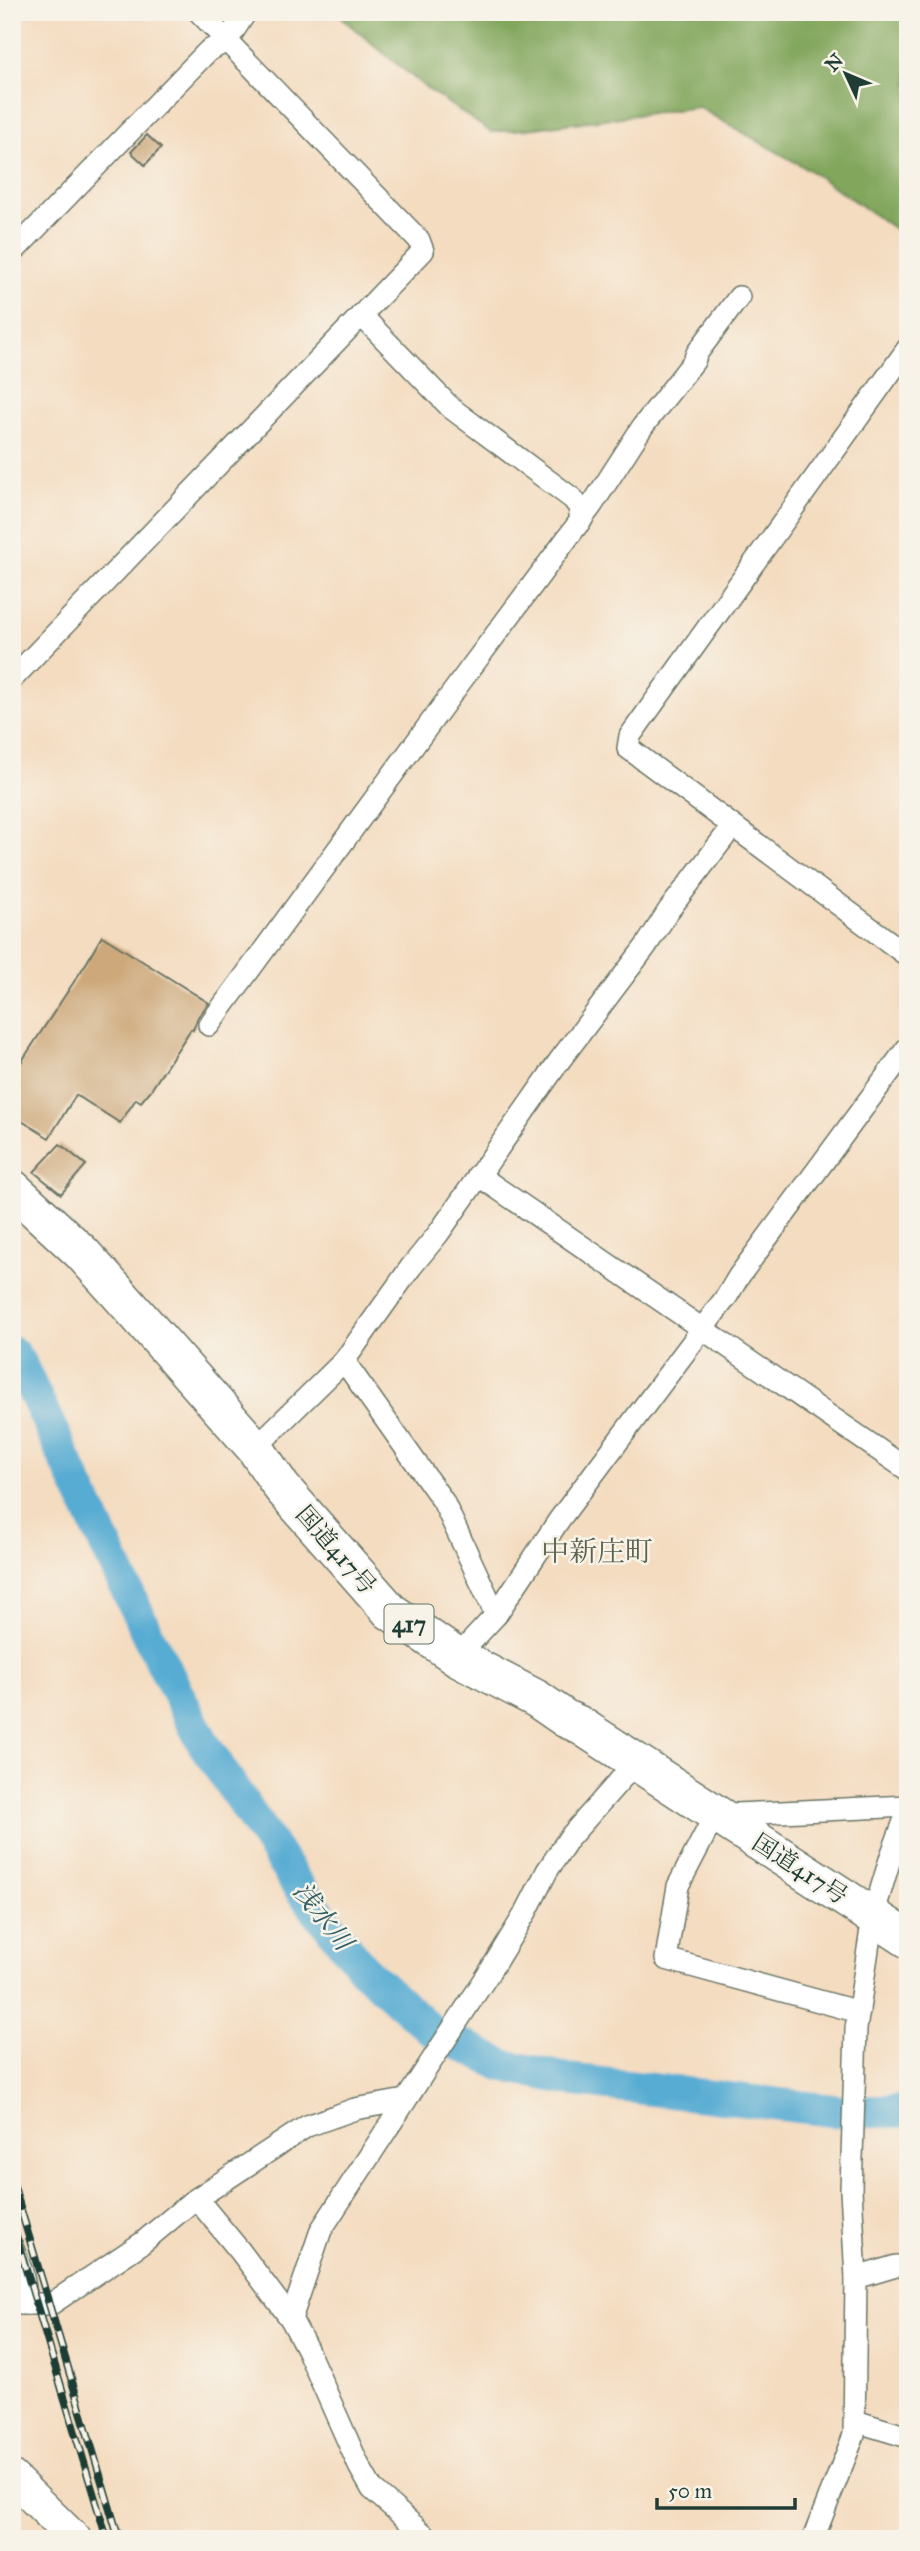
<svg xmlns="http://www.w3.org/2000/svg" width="920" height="2551" font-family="'IM FELL Great Primer','Noto Serif JP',serif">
<rect width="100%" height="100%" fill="#f7f3e8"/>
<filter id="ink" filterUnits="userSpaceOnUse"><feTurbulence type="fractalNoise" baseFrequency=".0143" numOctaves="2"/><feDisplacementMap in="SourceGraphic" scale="14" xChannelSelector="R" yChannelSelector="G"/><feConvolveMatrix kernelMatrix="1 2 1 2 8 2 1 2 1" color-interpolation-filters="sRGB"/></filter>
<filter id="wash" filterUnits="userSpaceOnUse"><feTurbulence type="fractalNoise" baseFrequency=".00686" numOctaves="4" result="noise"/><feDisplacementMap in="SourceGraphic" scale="28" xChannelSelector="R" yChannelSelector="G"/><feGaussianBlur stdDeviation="1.57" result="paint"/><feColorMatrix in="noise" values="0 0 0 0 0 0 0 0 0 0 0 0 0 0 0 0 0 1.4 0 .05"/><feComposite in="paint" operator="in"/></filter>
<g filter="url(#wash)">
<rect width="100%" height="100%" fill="#f4dcc0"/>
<polygon fill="#81a65b" stroke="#507248" stroke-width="2" points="339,12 908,12 908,238 809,170 698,107 527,129 491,132 426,88 344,20"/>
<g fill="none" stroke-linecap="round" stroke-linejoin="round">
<polyline stroke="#56acd3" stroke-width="33" points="12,1352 21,1365 148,1635 203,1743 301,1890 365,1971 431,2030 502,2065 571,2080 845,2112 908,2111"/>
</g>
<g id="blocks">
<g fill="#cda87a">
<polygon points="147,135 161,148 145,165 131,152"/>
<polygon points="102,936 209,1003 198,1017 193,1030 191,1029 151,1090 141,1102 136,1099 120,1123 76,1095 49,1138 12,1115 12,1076 87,962"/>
<polygon points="60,1144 86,1165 61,1194 34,1172"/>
</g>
</g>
</g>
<g filter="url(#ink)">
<use href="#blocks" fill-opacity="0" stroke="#6a7565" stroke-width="2"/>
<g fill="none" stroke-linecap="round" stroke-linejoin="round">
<defs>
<g id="minor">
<polyline points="12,253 208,51 227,41 246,12"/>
<polyline points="361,315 451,408 573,499 579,507 581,521"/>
<polyline points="908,348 630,736 628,748 908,956"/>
<polyline points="12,679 423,251 419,240 199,12"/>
<polyline points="209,1025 464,677 592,505 643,426 694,361 697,353 739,297"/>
<polyline points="478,1175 908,1470"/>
<polyline points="344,1361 443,1501 496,1615"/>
<polyline points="255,1448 344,1361 411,1267 438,1234 560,1060 646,946 669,910 732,827"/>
<polyline points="457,1657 496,1615 559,1520 727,1296 739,1276 908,1047"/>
<polyline points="859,2012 666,1959 678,1886 715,1815 908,1806"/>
<polyline points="197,2199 240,2251 291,2319 307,2349 359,2466 372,2489 429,2539"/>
<polyline points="12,2246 22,2272 28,2304"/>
<polyline points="856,2278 896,2266 908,2266"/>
<polyline points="12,2306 16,2304 51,2304 142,2243 190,2203 307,2126 355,2109 405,2100"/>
<polyline points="291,2319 321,2230 487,1976 526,1912 547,1871 569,1838 637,1761"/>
<polyline points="855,2421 908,2437"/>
<polyline points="813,2539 854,2435 856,2278 851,2190 856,2029 873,1916 891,1856 908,1811"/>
</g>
<polyline id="secondary" points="12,2477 75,2539"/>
<polyline id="trunk" points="12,1188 82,1253 119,1294 255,1448 282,1488 390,1611 457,1657 537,1699 566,1719 578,1724 908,1939"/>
</defs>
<use href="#minor" stroke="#6a7565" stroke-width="24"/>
<use href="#secondary" stroke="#6a7565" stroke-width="35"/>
<use href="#trunk" stroke="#6a7565" stroke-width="40"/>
<use href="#minor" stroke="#fff" stroke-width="21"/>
<use href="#secondary" stroke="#fff" stroke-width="32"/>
<use href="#trunk" stroke="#fff" stroke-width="37"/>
<defs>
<g id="rail">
<polyline points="12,2180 119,2539"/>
<polyline points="12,2223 107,2539"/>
</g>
</defs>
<use href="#rail" stroke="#1f3d34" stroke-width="8"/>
<use href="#rail" stroke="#f7f3e8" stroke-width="5" stroke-dasharray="16" stroke-linecap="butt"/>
</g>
</g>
<g text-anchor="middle" stroke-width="5" stroke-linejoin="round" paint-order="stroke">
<rect fill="#f7f3e8" stroke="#60746a" stroke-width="2" x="384.5" y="1604.5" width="49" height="39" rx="5"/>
<g font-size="23" font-weight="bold" fill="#1f3d34">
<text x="409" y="1632">417</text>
</g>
<g font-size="24" fill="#1f3d34" stroke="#f7f3e8">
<text transform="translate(336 1550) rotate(49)" y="8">国道417号</text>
<text transform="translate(800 1869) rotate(33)" y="8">国道417号</text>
</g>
<g font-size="26" font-style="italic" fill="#305e64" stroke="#f7f3e8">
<text transform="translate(323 1916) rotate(52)" y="9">浅水川</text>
</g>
<g font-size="28" fill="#5c624c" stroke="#f7f3e8">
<text x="597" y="1561">中新庄町</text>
</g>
</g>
<rect width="920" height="2551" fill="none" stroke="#f7f3e8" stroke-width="42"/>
<g transform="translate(846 74) rotate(314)" stroke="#f7f3e8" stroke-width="5" paint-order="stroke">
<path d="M0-5L12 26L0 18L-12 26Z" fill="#1f3d34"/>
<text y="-10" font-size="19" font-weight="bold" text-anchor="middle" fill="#1f3d34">N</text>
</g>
<path d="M657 2498v10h138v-10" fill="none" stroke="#1f3d34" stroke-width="3.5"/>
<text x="668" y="2498" font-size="21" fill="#1f3d34" stroke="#f7f3e8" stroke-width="5" paint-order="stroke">50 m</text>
</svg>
